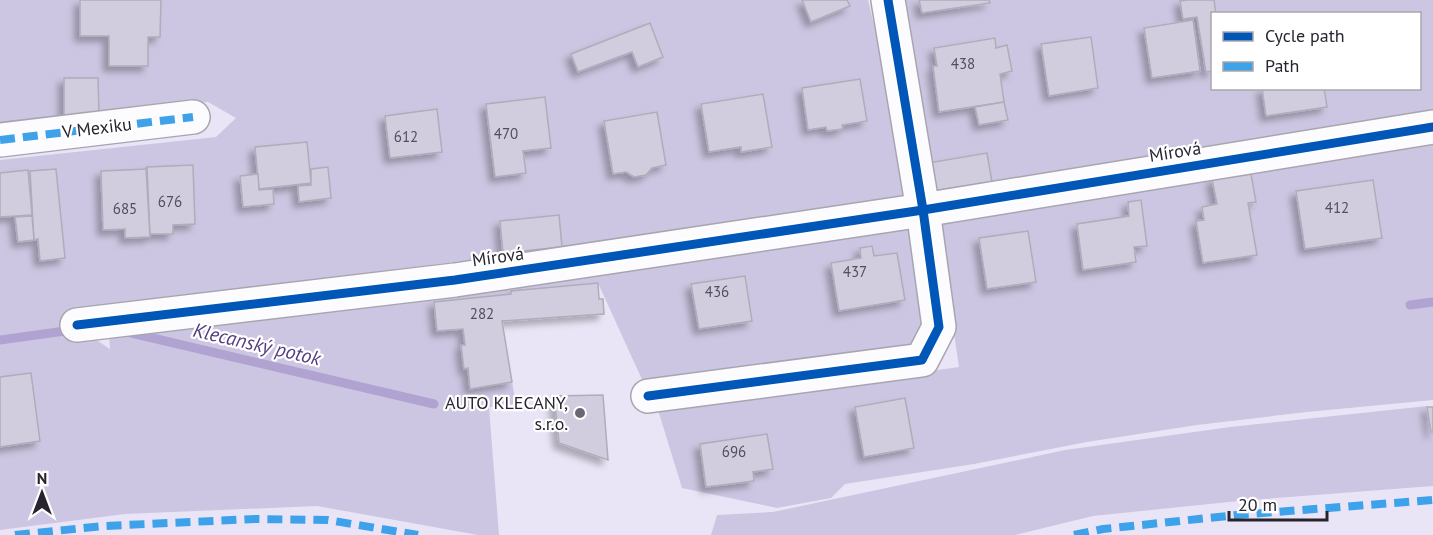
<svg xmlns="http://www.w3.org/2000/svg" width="1433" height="535" font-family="'PT Sans',sans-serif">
<defs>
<filter id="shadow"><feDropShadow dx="-5.5" dy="5.5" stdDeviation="3" flood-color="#0004"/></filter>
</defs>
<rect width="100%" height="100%" fill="#eae5f6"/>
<g fill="#cdc6e2" fill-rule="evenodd">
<polygon points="0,0 868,0 882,58 904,198 597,245 562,247 559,215 500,221 502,256 73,310 92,337 110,349 109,334 364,304 459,296 908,227 924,328 911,346 644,384 598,283 511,291 511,294 434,302 437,331 463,329 465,345 461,345 464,368 468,368 470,389 512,382 516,404 489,407 499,535 478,535 317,506 125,514 0,530 0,160 216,137 236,118 208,102 0,123"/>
<path d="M903,0H1433V115L992,182L987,153L928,163ZM1212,14H1420V88H1212Z"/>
<polygon points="1433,145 1433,400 1307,412 1197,425 1087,442 974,464 845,484 831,498 777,508 682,488 658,410 959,367 937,220"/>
<polygon points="1427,406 1431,432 1433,432 1433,486 1239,501 1093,516 1015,535 711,535 717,515 773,512 1065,450 1230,427"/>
</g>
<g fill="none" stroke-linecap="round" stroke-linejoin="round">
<g stroke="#b1a3d1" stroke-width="9">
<polyline points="1410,305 1433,302"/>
<polyline points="127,332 434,404"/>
<polyline points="0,340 72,330"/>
</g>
</g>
<g fill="#d2ccdf" stroke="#b0acb9" stroke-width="1.5" filter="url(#shadow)">
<polygon points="80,0 161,0 160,37 148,37 148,66 109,66 109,36 80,36"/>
<polygon points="802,0 847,0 850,6 811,22"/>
<polygon points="919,0 989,0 990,3 922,13"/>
<polygon points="1187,0 1214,0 1216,14 1212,14 1212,71 1206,72 1197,17 1183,19 1180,1"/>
<polygon points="1193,20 1200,71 1152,78 1144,28"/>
<polygon points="650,23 663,57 638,67 632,52 578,72 571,54"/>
<polygon points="1091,37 1098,88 1049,96 1041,44"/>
<polygon points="995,38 996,48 1007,45 1012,71 1000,74 1004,102 939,112 933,66 937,66 934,48"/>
<polygon points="64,78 98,78 99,114 64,117"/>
<polygon points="860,79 867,121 842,125 843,129 827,131 826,127 808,130 802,88"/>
<polygon points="1262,88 1324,88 1327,107 1266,116"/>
<polygon points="763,94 772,147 741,152 741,147 709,152 701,104"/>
<polygon points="545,97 551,148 523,151 526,173 495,177 486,104"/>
<polygon points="1004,102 1008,120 979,125 975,107"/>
<polygon points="437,109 442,152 390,158 385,116"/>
<polygon points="657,112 666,165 652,168 646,175 634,177 626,172 613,174 604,121"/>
<polygon points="307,142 311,183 259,189 255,147"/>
<polygon points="987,153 992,182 932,191 928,163"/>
<polygon points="193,165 195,224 173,225 173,234 151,234 150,237 147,167"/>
<polygon points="146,167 150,237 125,238 125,229 103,230 101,171 146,169"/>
<polygon points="328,167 331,198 299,202 298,186 311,185 311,169"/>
<polygon points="56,169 65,258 40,261 38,239 34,240 30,171"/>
<polygon points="28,170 32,215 0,217 0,173"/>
<polygon points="258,174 259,190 273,189 274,204 243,207 240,176"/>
<polygon points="1251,174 1256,202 1248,203 1257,255 1203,263 1196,221 1204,220 1202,207 1217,204 1212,179"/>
<polygon points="1373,180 1382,238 1305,249 1296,191"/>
<polygon points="1141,200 1147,246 1134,247 1136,262 1083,270 1077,224 1129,216 1128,202"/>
<polygon points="559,215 562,247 503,253 500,221"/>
<polygon points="32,216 34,240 18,242 15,217"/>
<polygon points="1028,231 1036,282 987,289 979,238"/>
<polygon points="872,246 874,256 897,253 905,300 839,311 831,263 861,258 860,248"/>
<polygon points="745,276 752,321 699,329 691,284"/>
<polygon points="598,283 599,299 603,299 604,314 502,321 512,382 470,389 468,368 464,369 461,345 465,345 463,329 437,331 434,302 511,294 511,291"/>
<polygon points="31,373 40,441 0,447 0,377"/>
<polygon points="603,395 608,460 559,443 554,396"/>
<polygon points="905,398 914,448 864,457 855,407"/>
<polygon points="1427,407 1433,407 1433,432 1431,432"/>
<polygon points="767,434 773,469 753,472 754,481 706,487 700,444"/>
</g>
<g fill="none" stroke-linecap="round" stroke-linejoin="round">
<defs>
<g id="minor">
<polyline points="0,140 193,117"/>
<polyline points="77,325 455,280 923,210 1433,127"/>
<polyline points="648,396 922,360 939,327 923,210 888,0"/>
</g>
</defs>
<use href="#minor" stroke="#a8a5b1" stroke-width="36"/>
<use href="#minor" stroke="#fcfbfe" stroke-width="33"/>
<g stroke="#3ea2eb" stroke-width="8" stroke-dasharray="15 8" stroke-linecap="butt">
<polyline points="0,140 193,117"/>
<polyline points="15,535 104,526 255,519 328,520 418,535"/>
<polyline points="1074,535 1103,529 1237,515 1433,500"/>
</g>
<defs>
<g id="cycleway">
<polyline points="77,325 455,280 923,210 1433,127"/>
<polyline points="648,396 922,360 939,327 923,210 888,0"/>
</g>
</defs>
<use href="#cycleway" stroke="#fff" stroke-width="13"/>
<use href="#cycleway" stroke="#0057b8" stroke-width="9"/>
</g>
<circle fill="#6b6875" stroke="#fff" stroke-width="2" cx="580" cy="413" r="6"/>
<g text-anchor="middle" stroke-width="4.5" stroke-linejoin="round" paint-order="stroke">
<g font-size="15" fill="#524e5b">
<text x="963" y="69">438</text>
<text x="506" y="139">470</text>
<text x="406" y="142">612</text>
<text x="170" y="207">676</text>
<text x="1337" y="213">412</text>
<text x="125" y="214">685</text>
<text x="855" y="277">437</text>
<text x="717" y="297">436</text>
<text x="482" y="319">282</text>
<text x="734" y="457">696</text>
</g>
<g font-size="18" fill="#27242f" stroke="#fff">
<text transform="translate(97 128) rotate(-7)" y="6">V Mexiku</text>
<text transform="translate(1175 152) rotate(-9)" y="6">Mírová</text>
<text transform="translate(498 257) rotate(-8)" y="6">Mírová</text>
</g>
<g font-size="18" fill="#27242f" stroke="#fff" text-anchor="end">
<text x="568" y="409">AUTO KLECANY,<tspan x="568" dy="21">s.r.o.</tspan></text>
</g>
<g font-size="20" font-style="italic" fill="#543b83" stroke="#fff">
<text transform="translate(257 344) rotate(13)" y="7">Klecanský potok</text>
</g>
</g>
<rect x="1211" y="12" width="210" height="78" fill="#ffffff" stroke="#a9a7ac" stroke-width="1.5"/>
<rect x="1223" y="32" width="30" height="9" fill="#0057b8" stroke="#a9a7ac" stroke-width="1.5"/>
<text x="1265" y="42" font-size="18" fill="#27242f">Cycle path</text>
<rect x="1223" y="62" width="30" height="9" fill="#3ea2eb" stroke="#a9a7ac" stroke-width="1.5"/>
<text x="1265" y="72" font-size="18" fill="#27242f">Path</text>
<g transform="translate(42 493)" stroke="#ffffff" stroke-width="4.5" paint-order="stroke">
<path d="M0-4.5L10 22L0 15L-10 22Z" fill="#27242f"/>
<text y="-9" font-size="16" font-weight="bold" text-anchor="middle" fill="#27242f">N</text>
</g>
<path d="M1229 511v9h98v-9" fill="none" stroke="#27242f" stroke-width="3"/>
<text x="1238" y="511" font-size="18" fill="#27242f" stroke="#ffffff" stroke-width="4.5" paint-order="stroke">20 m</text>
</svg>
